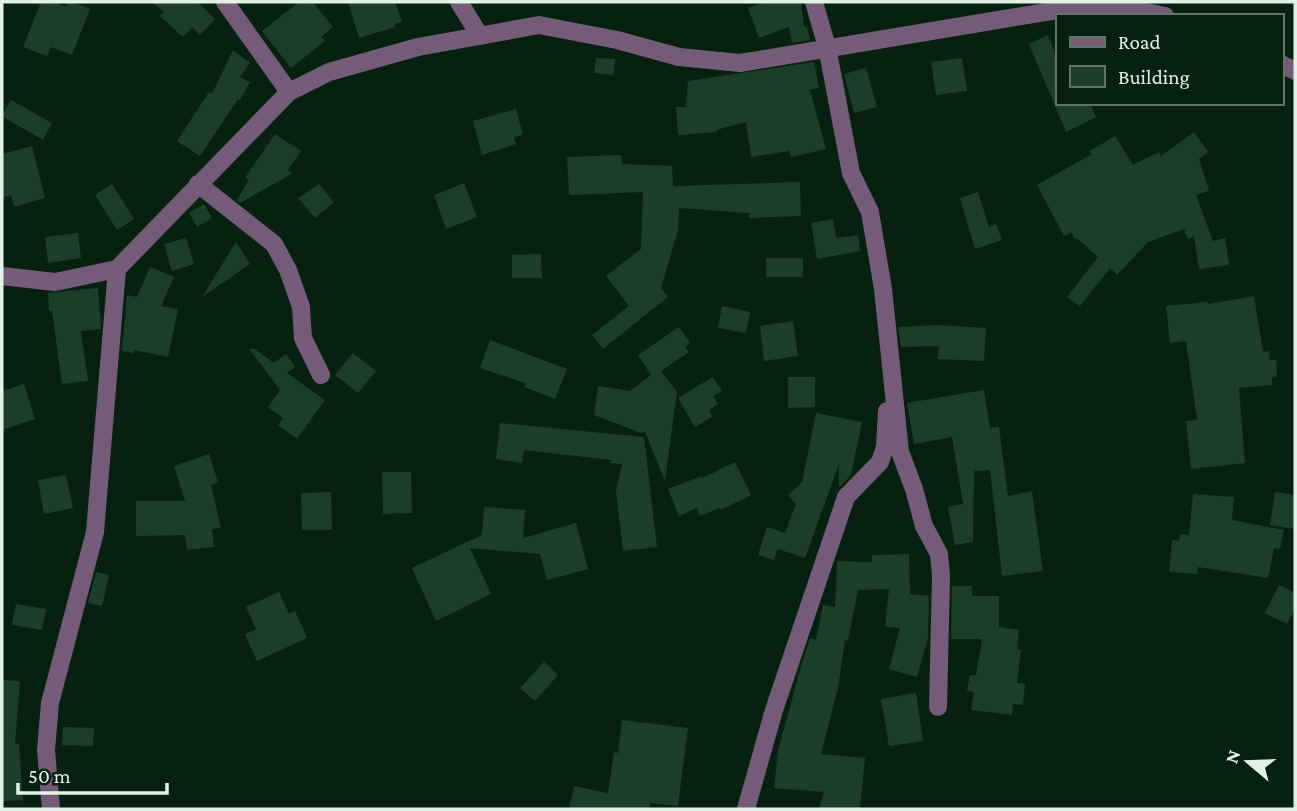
<svg xmlns="http://www.w3.org/2000/svg" width="1297" height="811" font-family="'Crimson Pro',serif">
<rect width="100%" height="100%" fill="#072111"/>
<g fill="#1c3e28">
<polygon points="41,2 55,2 66,7 68,2 73,2 90,9 72,55 51,47 47,56 23,47"/>
<polygon points="152,2 197,2 215,19 200,35 192,27 183,37 160,16 164,12"/>
<polygon points="299,2 313,2 333,27 321,37 325,41 291,68 262,31"/>
<polygon points="348,2 395,2 402,22 395,24 395,27 359,38"/>
<polygon points="766,2 801,2 804,27 807,27 810,40 792,43 789,27 759,38 748,8"/>
<polygon points="1048,35 1057,58 1057,103 1090,103 1096,117 1066,132 1029,44"/>
<polygon points="233,50 250,63 240,77 250,82 240,100 238,99 200,156 177,141 209,92 212,94"/>
<polygon points="596,58 615,59 613,75 594,73"/>
<polygon points="962,58 967,91 936,95 931,62"/>
<polygon points="814,62 819,88 810,90 826,149 791,157 789,151 751,157 746,122 716,130 717,132 678,135 676,107 686,107 688,81"/>
<polygon points="866,68 877,107 854,113 844,74"/>
<polygon points="11,100 52,123 43,140 2,116"/>
<polygon points="516,109 523,135 514,137 516,144 482,155 473,121"/>
<polygon points="1194,132 1208,152 1199,159 1209,191 1196,195 1213,241 1225,238 1229,265 1199,269 1194,236 1188,239 1184,229 1148,242 1117,275 1110,268 1080,306 1067,297 1098,257 1077,238 1075,239 1071,232 1064,236 1037,185 1092,154 1090,151 1115,136 1133,165 1159,152 1161,156"/>
<polygon points="275,134 301,151 288,170 293,173 240,203 237,200 249,180 245,178"/>
<polygon points="32,146 45,198 14,207 11,195 2,198 2,154"/>
<polygon points="621,155 622,164 672,166 673,186 800,182 801,216 749,218 749,213 679,208 678,230 661,288 668,297 603,349 592,335 629,306 606,276 641,249 643,192 569,195 567,157"/>
<polygon points="464,183 477,217 446,229 434,195"/>
<polygon points="112,184 134,219 117,230 95,195"/>
<polygon points="319,184 334,202 315,218 298,198"/>
<polygon points="978,192 989,227 996,224 1002,240 975,249 960,198"/>
<polygon points="204,204 212,218 197,227 189,213"/>
<polygon points="833,219 836,238 858,235 860,251 817,259 811,223"/>
<polygon points="78,233 81,258 48,263 45,237"/>
<polygon points="186,238 194,264 172,271 164,244"/>
<polygon points="236,242 250,264 202,297"/>
<polygon points="541,254 542,278 512,278 512,255"/>
<rect x="766" y="258" width="37" height="19"/>
<polygon points="150,267 174,277 161,306 178,309 168,357 134,350 134,353 122,351 127,295 137,297"/>
<polygon points="98,288 101,329 81,331 88,381 62,384 52,311 49,311 48,293"/>
<polygon points="1254,296 1263,352 1269,351 1270,360 1276,360 1277,376 1272,377 1272,385 1239,388 1245,463 1191,469 1186,421 1197,420 1186,341 1170,343 1166,306 1207,302 1208,304"/>
<polygon points="722,306 750,312 746,333 718,328"/>
<polygon points="793,321 798,356 764,361 760,326"/>
<polygon points="937,325 986,328 984,361 938,359 939,346 901,347 898,327"/>
<polygon points="679,327 690,343 685,347 689,352 661,371 677,392 665,481 645,432 641,433 594,415 598,386 630,391 651,375 638,355"/>
<polygon points="490,340 567,369 555,399 524,387 526,383 480,368"/>
<polygon points="253,348 274,363 286,354 295,367 287,373 325,400 297,439 278,425 283,418 268,407 280,390 250,350"/>
<polygon points="353,353 376,371 358,393 335,375"/>
<polygon points="713,377 722,391 713,396 718,404 709,410 712,417 695,427 678,398"/>
<polygon points="788,377 815,377 815,407 788,408"/>
<polygon points="24,384 35,419 2,430 2,391"/>
<polygon points="984,390 990,428 999,427 1008,496 1032,491 1043,571 1002,576 990,470 974,471 973,542 955,545 948,507 963,504 952,437 914,444 907,403"/>
<polygon points="816,413 862,422 851,475 839,488 839,464 805,558 778,549 774,560 758,555 767,527 785,533 796,504 788,495 802,482"/>
<polygon points="500,423 644,437 657,547 623,551 616,491 622,464 610,463 611,460 524,450 522,463 496,459"/>
<polygon points="209,454 218,482 211,485 221,528 212,529 214,547 187,550 185,535 136,536 136,501 185,501 174,466"/>
<polygon points="735,462 751,495 721,510 720,508 700,516 697,508 679,516 668,489 702,476 703,478"/>
<polygon points="382,472 411,472 412,513 383,514"/>
<polygon points="66,475 73,508 44,514 38,480"/>
<polygon points="331,492 332,530 302,530 301,493"/>
<polygon points="1275,492 1295,495 1295,529 1270,525"/>
<polygon points="1193,494 1234,497 1232,520 1284,530 1280,549 1274,548 1268,578 1198,567 1197,574 1169,572 1172,540 1179,541 1180,534 1189,535"/>
<polygon points="484,507 525,510 523,538 576,523 588,569 547,580 540,554 470,548 491,594 436,621 412,568 482,535"/>
<polygon points="909,554 910,594 929,596 928,638 917,677 889,669 900,628 885,627 889,589 858,590 848,641 845,640 838,688 821,754 865,758 860,809 819,809 824,792 774,788 778,751 800,670 810,638 816,640 823,605 835,607 837,561 872,562 872,555"/>
<polygon points="96,572 109,575 102,606 88,603"/>
<polygon points="1279,585 1295,593 1295,608 1287,624 1265,613"/>
<polygon points="952,586 972,586 972,596 999,596 999,627 1019,630 1017,649 1021,650 1017,683 1025,684 1023,705 1013,704 1012,715 971,710 974,692 967,690 970,675 976,675 982,639 951,639"/>
<polygon points="279,592 289,614 295,611 307,638 257,661 245,634 256,629 246,607"/>
<polygon points="16,604 46,609 42,630 12,625"/>
<polygon points="544,662 558,675 535,701 520,688"/>
<polygon points="2,680 20,681 15,744 19,744 23,800 2,801"/>
<polygon points="916,693 923,741 889,746 881,699"/>
<polygon points="622,720 688,728 678,806 650,803 650,809 569,809 574,786 608,793 614,752 618,753"/>
<polygon points="63,727 94,728 93,746 62,745"/>
</g>
<g fill="none" stroke-linecap="round" stroke-linejoin="round">
<g stroke="#745c78" stroke-width="18">
<polyline points="225,2 289,92"/>
<polyline points="459,2 480,36"/>
<polyline points="814,2 827,47 851,173 870,212 883,289 900,452 914,489 924,526 939,554 941,576 938,707"/>
<polyline points="1281,64 1295,71"/>
<polyline points="198,184 274,244 288,270 301,307 303,338 321,375"/>
<polyline points="2,276 55,282 117,269 289,92 329,72 418,47 539,25 617,40 679,57 740,63 1094,4 1127,8 1165,16"/>
<polyline points="51,809 46,750 50,703 95,532 117,269"/>
<polyline points="746,809 774,710 846,497 880,462 885,447 887,411"/>
</g>
</g>
<rect width="1297" height="811" fill="none" stroke="#e2f2e6" stroke-width="7"/>
<rect x="1056" y="14" width="228" height="91" fill="#072111" stroke="#5f7566" stroke-width="2"/>
<rect x="1070" y="37" width="35" height="10" fill="#745c78" stroke="#5f7566" stroke-width="2"/>
<text x="1118" y="49" font-size="21" fill="#e2f2e6">Road</text>
<rect x="1070" y="66" width="35" height="21" fill="#1c3e28" stroke="#5f7566" stroke-width="2"/>
<text x="1118" y="84" font-size="21" fill="#e2f2e6">Building</text>
<g transform="translate(1248 762) rotate(289)" stroke="#072111" stroke-width="5" paint-order="stroke">
<path d="M0-5L12 26L0 18L-12 26Z" fill="#e2f2e6"/>
<text y="-10" font-size="19" font-weight="bold" text-anchor="middle" fill="#e2f2e6">N</text>
</g>
<path d="M18 783v10h149v-10" fill="none" stroke="#e2f2e6" stroke-width="3.5"/>
<text x="28" y="783" font-size="21" fill="#e2f2e6" stroke="#072111" stroke-width="5" paint-order="stroke">50 m</text>
</svg>
